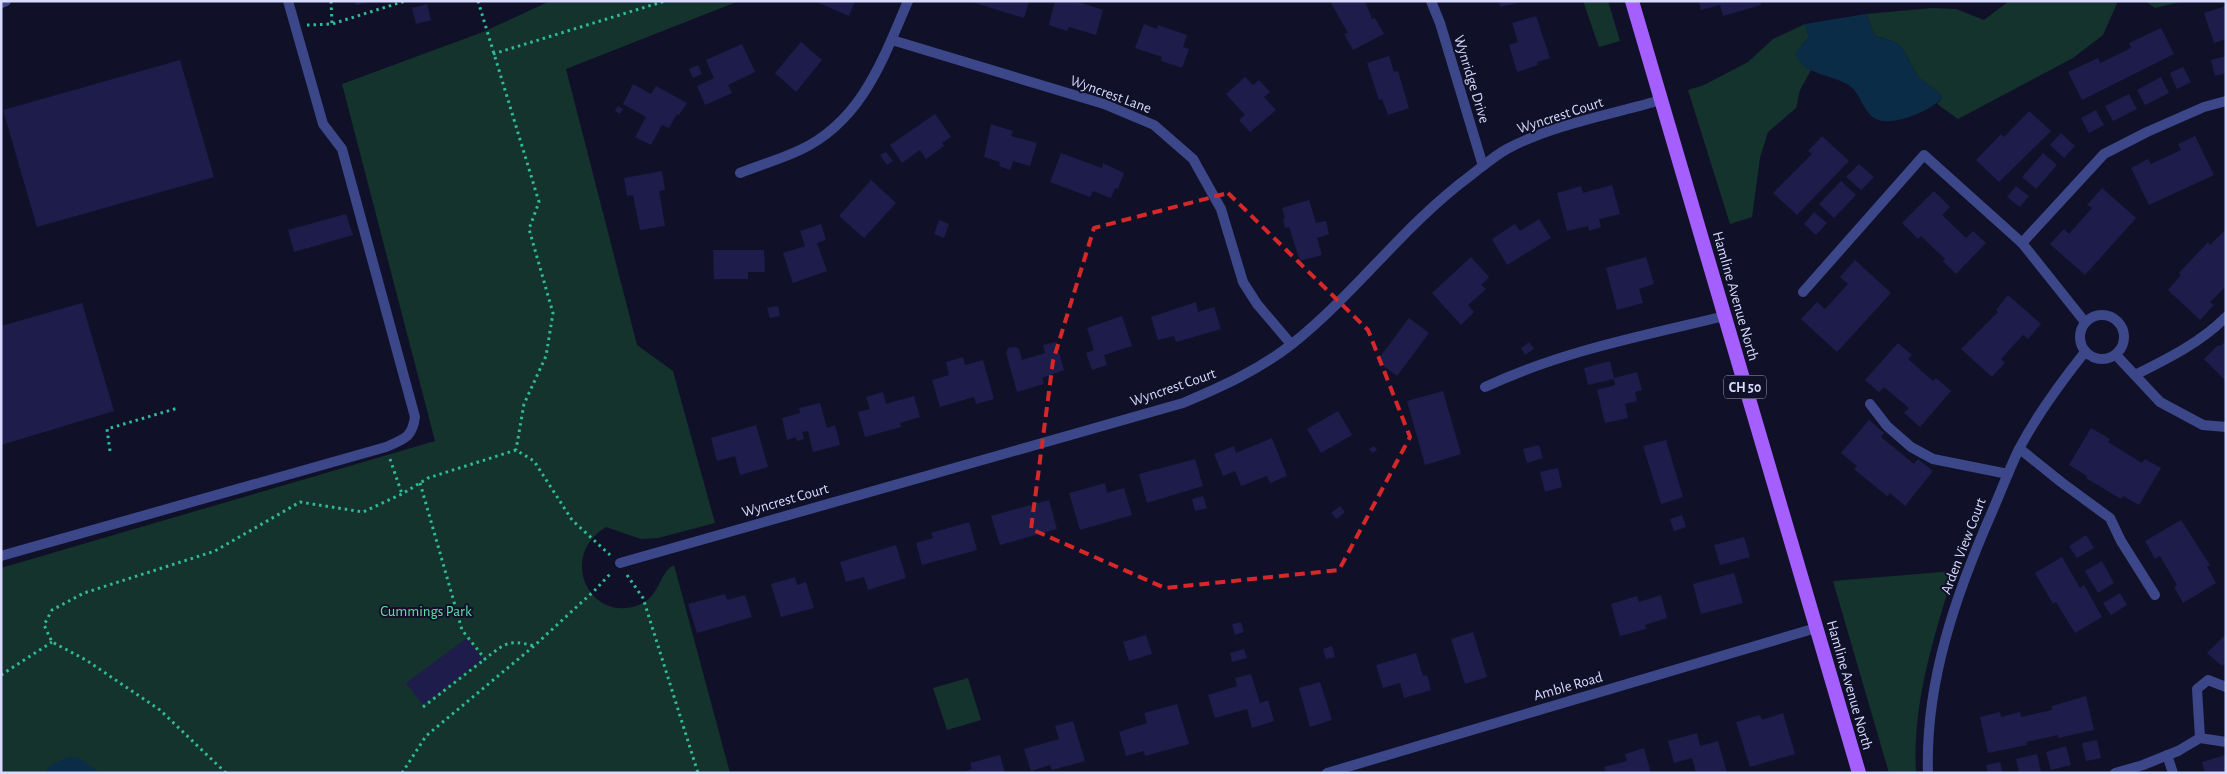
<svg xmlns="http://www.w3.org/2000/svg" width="2227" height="774" font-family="'Alegreya Sans',sans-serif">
<rect width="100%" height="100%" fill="#101129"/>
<g fill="#13332c">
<path d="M550,1H739L566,69L637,345L673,371L715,523L658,538L641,539L606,527C558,556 589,621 636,606C661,598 658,573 674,565L730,773H1V568L435,441L342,84L483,32Z"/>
<polygon points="1583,1 1608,1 1620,41 1599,47"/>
<polygon points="2009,1 2118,1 2103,35 2073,58 1958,119 1937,104 1942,98 1940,94 1918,77 1903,49 1895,42 1875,36 1866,14 1932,8 1956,9 1984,20"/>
<polygon points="2145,1 2184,1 2155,8"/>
<polygon points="1805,24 1809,38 1801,46 1803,65 1811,70 1800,90 1796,108 1768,132 1760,158 1752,217 1730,224 1688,90 1704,85 1748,62 1773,39"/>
<path d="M1954,571C1934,637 1912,703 1916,773H1889L1833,581Z"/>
<polygon points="968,678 981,720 947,730 933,688"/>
</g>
<g fill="#0b2c47">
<path d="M1866,14L1875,36L1895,42L1903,49L1918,77L1940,94L1942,98C1931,111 1892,127 1876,119C1863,112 1861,94 1850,86C1833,74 1803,76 1795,53L1809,38L1805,24Z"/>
<polygon points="69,757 79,758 100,773 44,773 52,764"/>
</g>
<g fill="#1d1c4a">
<polygon points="354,1 369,1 369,2 356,5"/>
<polygon points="814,1 855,1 849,16"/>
<polygon points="969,1 1029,1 1024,18"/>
<polygon points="1055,1 1076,1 1103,10 1096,35 1069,27 1067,31 1049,25"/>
<polygon points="1334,1 1365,1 1372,19 1375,18 1384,34 1353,50 1344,34 1348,33 1331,3"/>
<polygon points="1499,1 1522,1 1522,2 1500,7"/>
<polygon points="1699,1 1760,1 1761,5 1723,16 1720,5 1701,10"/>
<polygon points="427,4 431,20 416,24 412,8"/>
<polygon points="2226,6 2226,39 2214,43 2204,13"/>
<polygon points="1536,16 1550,58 1537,62 1538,65 1517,72 1509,45 1518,42 1512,23"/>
<polygon points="1144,24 1157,29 1158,25 1187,35 1183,47 1189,49 1182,68 1161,61 1162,57 1135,48"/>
<polygon points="2161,28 2174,54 2082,100 2068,72 2098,58 2100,63 2131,48 2129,43"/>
<polygon points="801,42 822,60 796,92 775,73"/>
<polygon points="742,44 755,72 728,85 732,93 705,105 697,86 714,78 706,60"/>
<polygon points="1389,56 1394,72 1398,71 1409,108 1388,115 1382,99 1379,100 1367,63"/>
<polygon points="2226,56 2226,73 2215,76 2211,60"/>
<polygon points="180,60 214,177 37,227 3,110"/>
<polygon points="698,65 702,74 693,78 689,69"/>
<polygon points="2183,67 2191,82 2177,89 2170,73"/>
<polygon points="1245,77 1253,85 1259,80 1270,92 1264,97 1276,110 1250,132 1239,120 1245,115 1226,94"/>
<polygon points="2161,77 2169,93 2145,105 2137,90"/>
<polygon points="633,84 651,94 656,86 687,103 679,115 677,114 669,128 662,125 651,145 635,137 646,117 623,104"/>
<polygon points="2129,94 2137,109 2113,121 2105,106"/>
<polygon points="618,106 623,109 620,114 615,111"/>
<polygon points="2096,110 2104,125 2089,133 2081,118"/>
<polygon points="2029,111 2051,131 1999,182 1976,160 2001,134 2004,137"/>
<polygon points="935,114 951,137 942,143 944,146 926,159 920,150 902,163 890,145"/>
<polygon points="991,124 1013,131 1011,136 1037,143 1030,166 1013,161 1010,170 999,166 1000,162 984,157"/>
<polygon points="2061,133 2075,146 2064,158 2050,145"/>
<polygon points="1822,136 1849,161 1797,215 1773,193 1812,154 1808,151"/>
<polygon points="2195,136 2214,175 2149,205 2131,168 2148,159 2151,164 2181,150 2178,144"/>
<polygon points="886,152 893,161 887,165 880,155"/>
<polygon points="1061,153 1102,168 1103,163 1124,173 1118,189 1115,188 1111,198 1093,191 1090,197 1050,182"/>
<polygon points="2043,153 2057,165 2036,189 2022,177"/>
<polygon points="1859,164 1874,177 1861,190 1846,177"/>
<polygon points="662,171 665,190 659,191 665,226 640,230 633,195 627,196 624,178"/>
<polygon points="871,180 896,203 864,238 839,216"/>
<polygon points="1841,181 1856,195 1834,218 1819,204"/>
<polygon points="1612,185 1620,214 1599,219 1601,227 1589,231 1588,226 1567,231 1557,193 1581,186 1583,193"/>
<polygon points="2016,186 2029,196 2020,207 2007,197"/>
<polygon points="2102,188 2136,218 2085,275 2050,244 2064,229 2069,234 2092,208 2087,205"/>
<polygon points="1934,191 1950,207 1942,215 1966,238 1973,231 1986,243 1956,274 1943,261 1945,259 1921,236 1918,239 1902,223"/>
<polygon points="1309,200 1316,223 1326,221 1329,234 1317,238 1322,255 1300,261 1289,227 1285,228 1283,219 1285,218 1282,208"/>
<polygon points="1814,212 1827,223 1816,235 1804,224"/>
<polygon points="346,214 353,235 294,252 288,230"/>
<polygon points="1539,219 1551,238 1507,265 1492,239 1515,224 1520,231"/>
<polygon points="939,220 949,224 944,238 934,234"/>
<polygon points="821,224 826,240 817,243 827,271 793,283 783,253 805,246 800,231"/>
<polygon points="2226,229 2226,286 2210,302 2214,305 2200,320 2168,290 2181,275 2179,273 2208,242 2210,245"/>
<polygon points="713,250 764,250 765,272 748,272 748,279 714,279"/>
<polygon points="1471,257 1489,277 1481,285 1486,289 1468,305 1474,312 1461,325 1432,293"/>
<polygon points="1646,257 1654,284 1639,289 1643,303 1617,310 1606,268"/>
<polygon points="1855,260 1891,293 1837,352 1801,319 1817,302 1825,309 1848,284 1840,277"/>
<polygon points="2008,295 2041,324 2028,339 2023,335 2001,359 2005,363 1992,377 1961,349 1998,312 1996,310"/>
<polygon points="1196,302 1198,312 1214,307 1221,329 1176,342 1174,336 1158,340 1151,317"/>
<polygon points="82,303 114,411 1,445 1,326"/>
<polygon points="778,306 780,316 770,318 767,308"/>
<polygon points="1122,316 1132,346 1104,355 1107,365 1092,370 1086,353 1094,350 1087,328"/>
<polygon points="1409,318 1429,333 1397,376 1377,361"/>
<polygon points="2226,341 2226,381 2204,359 2218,345 2220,346"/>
<polygon points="1056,342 1064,370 1042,378 1044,384 1017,392 1006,353 1008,348 1015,347 1019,349 1022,360 1045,353 1043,345"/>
<polygon points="1529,342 1534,349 1525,355 1521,348"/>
<polygon points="1898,343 1912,355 1908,359 1933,381 1936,378 1951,391 1920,427 1904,413 1909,408 1884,387 1879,392 1865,380"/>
<polygon points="963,357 965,365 983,360 994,399 976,404 974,397 940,407 932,380 949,375 946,362"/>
<polygon points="1610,361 1614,378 1637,372 1642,390 1635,392 1637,401 1625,404 1628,418 1605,423 1597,390 1615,385 1614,379 1588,385 1584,368"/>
<polygon points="1443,391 1461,454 1425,465 1407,401"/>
<polygon points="883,392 886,404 914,396 920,417 900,423 901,427 865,437 858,412 870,409 866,397"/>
<polygon points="820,403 827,428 835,425 840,445 813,452 808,431 802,432 804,439 797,441 796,437 787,440 782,418 800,413 799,408"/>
<polygon points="1338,411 1352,435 1321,453 1307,429"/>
<polygon points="1869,420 1884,433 1881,437 1914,464 1918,459 1933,471 1905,506 1890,493 1887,496 1854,469 1857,466 1841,453"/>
<polygon points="756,425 768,467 740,475 735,456 717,461 711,438"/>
<polygon points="2091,428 2110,439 2108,442 2142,463 2145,459 2161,468 2139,505 2123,496 2121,499 2086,478 2087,476 2069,465"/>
<polygon points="1272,438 1287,476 1270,483 1267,476 1241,486 1235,471 1223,476 1214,454 1234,446 1236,453"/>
<polygon points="1666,440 1683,497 1661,504 1643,446"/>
<polygon points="1539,445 1543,458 1527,463 1523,449"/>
<polygon points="1374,446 1377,450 1372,453 1369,449"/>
<polygon points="1195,459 1203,486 1147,503 1139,474"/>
<polygon points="1558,468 1562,487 1545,492 1540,472"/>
<polygon points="1105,483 1107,493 1124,488 1132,515 1080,530 1069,493"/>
<polygon points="1203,496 1207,508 1195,511 1192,499"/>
<polygon points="1049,500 1057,529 1000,545 991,516"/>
<polygon points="1340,506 1345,512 1337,519 1331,513"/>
<polygon points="1682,515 1686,527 1674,531 1670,519"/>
<polygon points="2181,520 2210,565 2207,567 2216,583 2183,603 2174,587 2177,585 2160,556 2155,559 2145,541"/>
<polygon points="969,522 977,550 922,565 916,543 933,538 931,533"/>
<polygon points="2086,535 2094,548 2077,558 2069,546"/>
<polygon points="1744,537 1750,557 1720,565 1714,545"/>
<polygon points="896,545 906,578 868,590 864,577 846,582 840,562"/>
<polygon points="2062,557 2080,588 2084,585 2102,617 2075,633 2056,602 2053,604 2035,573"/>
<polygon points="2102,561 2114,583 2098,593 2085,571"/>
<polygon points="1734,573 1743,603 1701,614 1693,584"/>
<polygon points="795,577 797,585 806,582 814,608 781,617 771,584"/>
<polygon points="2120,593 2127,605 2111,615 2103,603"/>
<polygon points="725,594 727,600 745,595 752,617 697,633 688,604"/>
<polygon points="1661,595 1667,618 1645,625 1646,629 1620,636 1611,604 1637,596 1639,602"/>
<polygon points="1241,622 1244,632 1235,635 1232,624"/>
<polygon points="1473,632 1487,677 1465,684 1451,639"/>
<polygon points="2226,634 2226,664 2225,663 2222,666 2207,653"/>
<polygon points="1146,635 1152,654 1129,661 1123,642"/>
<polygon points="467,638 483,659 423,705 406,683"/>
<polygon points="1332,646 1335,657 1326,659 1323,649"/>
<polygon points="1244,649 1247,658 1232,662 1230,653"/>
<polygon points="1416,653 1423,676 1427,675 1431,690 1404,698 1400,683 1383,688 1376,665"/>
<polygon points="1251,674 1260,703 1268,700 1274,721 1252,728 1247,709 1215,718 1208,695 1237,686 1235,678"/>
<polygon points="1320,682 1332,720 1310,727 1299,688"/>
<polygon points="2086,696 2094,730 2058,738 2058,735 2026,742 2027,745 1988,753 1980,717 2000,712 2001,717 2020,712 2021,717 2052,710 2052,706"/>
<polygon points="1177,704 1189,744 1145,756 1144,751 1126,756 1119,732 1147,723 1144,713"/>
<polygon points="1783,713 1795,754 1750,767 1736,722 1760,715 1762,720"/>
<polygon points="1073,721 1085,761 1052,770 1050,765 1031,771 1024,749 1059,739 1055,726"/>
<polygon points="1697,733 1700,746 1718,741 1727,773 1696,773 1692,758 1674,763 1668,741"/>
<polygon points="2097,740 2101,758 2086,761 2082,743"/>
<polygon points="2066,746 2071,765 2051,770 2046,752"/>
<polygon points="1644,748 1651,773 1606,773 1604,767 1627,761 1625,754"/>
<polygon points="2037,754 2041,772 2019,773 2016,759"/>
<polygon points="1000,755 1005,773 961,773 972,769 970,763"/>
<polygon points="2225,755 2226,773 2205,773 2202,762"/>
<polygon points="2000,762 2003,773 1988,773 1986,765"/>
</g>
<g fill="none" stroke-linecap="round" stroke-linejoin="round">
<g stroke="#30bb98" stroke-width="3" stroke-dasharray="2.5 4" stroke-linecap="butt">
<polyline points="331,1 332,24"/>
<polyline points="478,1 539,202 529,229 553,313 546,356 524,404 516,450"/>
<polyline points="307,25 332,24 405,1"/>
<polyline points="493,54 665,1"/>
<polyline points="110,451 107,429 178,408"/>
<polyline points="390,459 402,494"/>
<path d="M420,483L462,630L485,659C505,643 509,639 534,646"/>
<polyline points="627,575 643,598 698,773"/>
<polyline points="1,675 52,642"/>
<polyline points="423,707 485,659"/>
<polyline points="226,773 160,710 86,660 52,642 44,625 52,610 84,593 215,551 300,502 363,512 402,494 428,478 516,450 534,461 572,520 610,555"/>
<polyline points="402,773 426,736 534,646 595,590 611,573"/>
</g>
<g stroke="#3b4788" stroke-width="10">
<polyline points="2022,243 2104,154 2147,132 2204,107 2226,101"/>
<polyline points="1803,292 1924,155 2022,243 2085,322"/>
<polyline points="2116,355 2160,402 2203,425 2226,427"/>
<path d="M2135,375C2167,359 2200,343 2226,317"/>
<path d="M1485,387C1562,351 1642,336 1725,316"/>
<polyline points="1870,404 1887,426 1911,447 1933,459 2008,474"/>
<polyline points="2020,449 2061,482 2110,518 2121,541 2155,595"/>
<path d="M1,556L386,447C404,439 412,438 415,417L342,149L323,124L288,1"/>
<polyline points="2200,738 2197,689 2208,680 2226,687"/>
<polyline points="2167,755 2173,773"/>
<polyline points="2115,773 2143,765 2178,751 2200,738 2226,742"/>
</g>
<g stroke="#3b4788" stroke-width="10">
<polyline points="1431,1 1440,23 1483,166"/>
<polyline points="1,3 6,1"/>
<polyline points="892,40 1104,104 1154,125 1193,159 1221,209 1243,282 1257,304 1291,344"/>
<path d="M740,173C760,165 781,159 800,150C862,121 883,59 908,1"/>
<circle cx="2102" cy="337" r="22"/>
<path d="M620,563L1183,403C1221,387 1259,370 1292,344C1356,293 1404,225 1470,176C1482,167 1494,156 1507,149C1551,125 1613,114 1661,100"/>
<polyline points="1327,773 1816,628"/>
<path d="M1928,773C1925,682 1956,594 1992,512C2001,491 2009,470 2019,449C2037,415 2061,382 2085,352"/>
</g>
<polyline stroke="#a55fff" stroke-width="14" points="1632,1 1859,773"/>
</g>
<path fill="none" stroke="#d62828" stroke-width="4" stroke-dasharray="10 6" stroke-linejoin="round" d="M1228,193L1368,330L1410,437L1339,570L1165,588L1031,529L1053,361L1094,228Z"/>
<g text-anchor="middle" stroke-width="4" stroke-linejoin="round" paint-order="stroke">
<rect fill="#101129" stroke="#9c9ebf" stroke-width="1" x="1724" y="375.5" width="42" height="23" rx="4"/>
<g font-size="14" font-weight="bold" fill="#d8dbff">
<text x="1745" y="392">CH 50</text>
</g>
<g font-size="15" fill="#d8dbff" stroke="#101129">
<text transform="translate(1472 79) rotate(73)" y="5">Wynridge Drive</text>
<text transform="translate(1111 94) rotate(20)" y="5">Wyncrest Lane</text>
<text transform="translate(1560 115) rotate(-18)" y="5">Wyncrest Court</text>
<text transform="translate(1736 296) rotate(74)" y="5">Hamline Avenue North</text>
<text transform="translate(1173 387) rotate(-19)" y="5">Wyncrest Court</text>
<text transform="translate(785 500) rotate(-16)" y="5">Wyncrest Court</text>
<text transform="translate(1963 546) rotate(-69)" y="5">Arden View Court</text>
<text transform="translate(1850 685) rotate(74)" y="5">Hamline Avenue North</text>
<text transform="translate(1568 686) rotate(-16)" y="5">Amble Road</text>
</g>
<g font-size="15" fill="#62e0a9" stroke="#101129">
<text x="426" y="616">Cummings Park</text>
</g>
</g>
<rect width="2227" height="774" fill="none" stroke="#d8dbff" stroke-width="5"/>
</svg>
